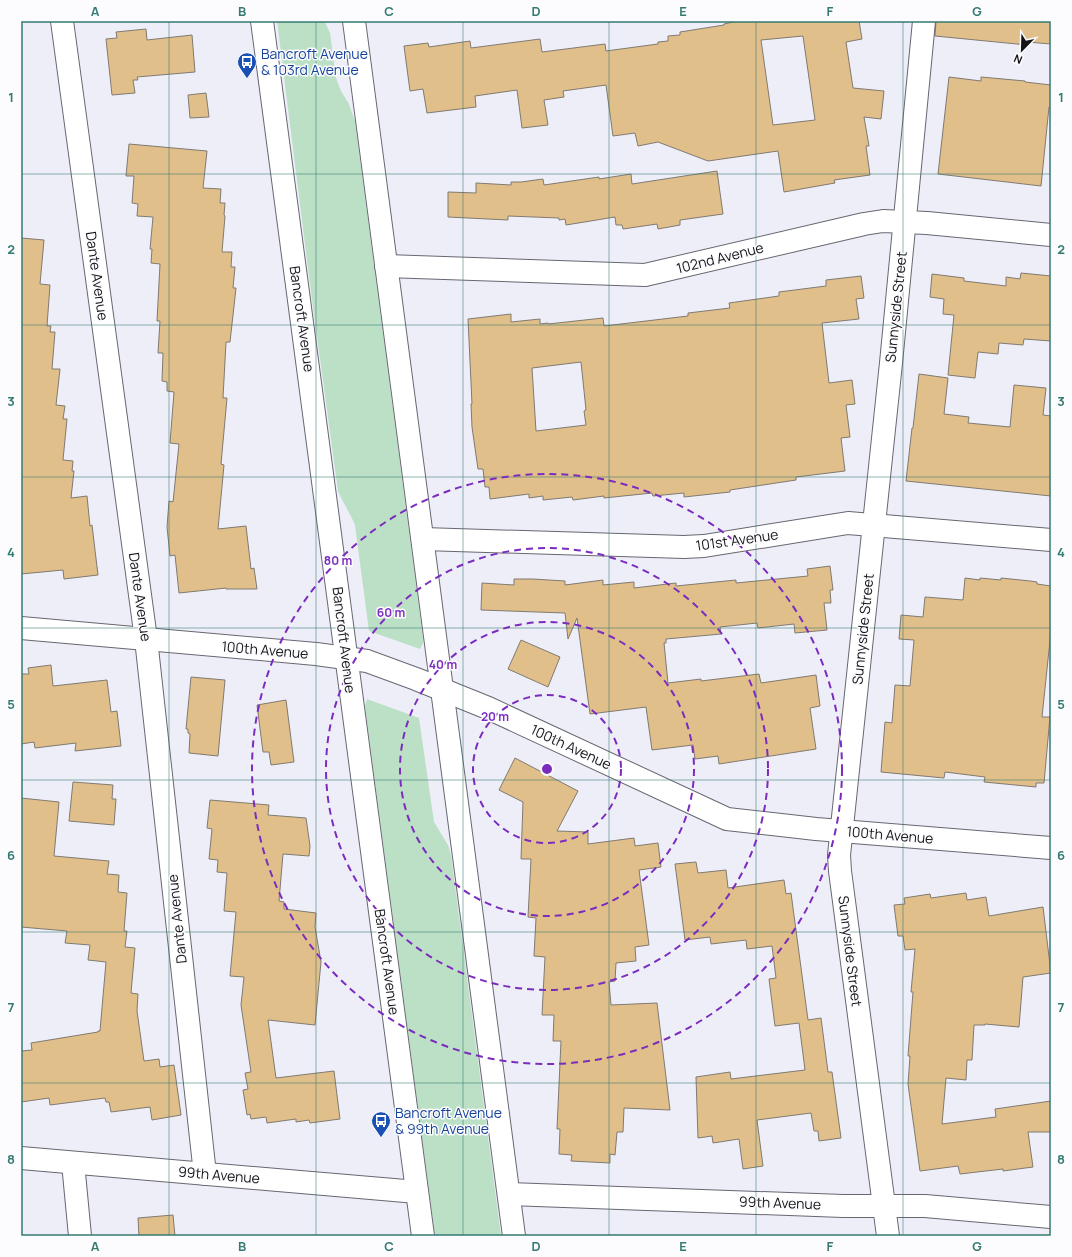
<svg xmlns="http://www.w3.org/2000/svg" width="1072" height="1257" font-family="Manrope,sans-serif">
<rect width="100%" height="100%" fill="#eeeef9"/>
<g fill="#bce0c5">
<path d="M277,21L325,22L330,33L336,78L341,91L349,104L355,121L423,638V643L420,649L369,631L355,525C350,513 343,503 338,491L312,300Z"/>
<polygon points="367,699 419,718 434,822 448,845 451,855 501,1236 435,1236 366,714 365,706"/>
</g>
<g fill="#e1bf8a" stroke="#807a71" fill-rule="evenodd">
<path d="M738,21H859L862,39L846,42L853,88L884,91L881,119L864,117L869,146H866L870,175L834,180L835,183L784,192L778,151L708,161L658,142L638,146L635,133L613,136L606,85L563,91L564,97L544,100L548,125L522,128L517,90L475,96L476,107L427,113L423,89L410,91L404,46L428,43L429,47L470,41L471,48L540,39L542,52L605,44L606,51L658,44V42L668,41V36L680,35V32L724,25V24ZM803,36L815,120L773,125L761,40Z"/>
<polygon points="936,21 1051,21 1051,44 1027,42 1027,45 935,36"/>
<polygon points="146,29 147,40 192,35 195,72 137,77 138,80 133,80 135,93 112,95 106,39 117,38 116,32"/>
<polygon points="949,77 981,81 981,77 1025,81 1025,82 1051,85 1051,107 1049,107 1041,186 938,174"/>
<polygon points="206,93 209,117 190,118 188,95"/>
<polygon points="129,144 207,151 203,188 221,189 220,203 225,203 224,215 225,216 222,252 232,252 231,267 235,267 233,288 236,288 230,342 226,342 223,398 227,398 221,464 224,465 218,529 246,526 251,569 254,568 257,589 226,589 226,588 179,593 175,555 170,556 167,527 169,501 173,502 179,444 170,443 174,392 167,391 167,382 162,381 163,353 158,353 160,321 157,321 160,264 151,263 152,249 150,249 153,217 137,216 138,204 132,203 134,176 126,176"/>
<polygon points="717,171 723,214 680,220 680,225 658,229 657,224 623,229 622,225 616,225 615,217 566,225 565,219 559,220 559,218 508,216 508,220 448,217 448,192 476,193 476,183 511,185 511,182 521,182 543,179 544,185 599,177 599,179 631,174 632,184"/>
<polygon points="21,238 44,240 40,284 50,285 47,326 51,326 50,332 55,332 52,369 60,369 56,405 65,406 63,419 67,419 63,460 73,461 72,471 74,471 71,498 87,496 90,526 92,525 98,575 64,579 63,570 21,574"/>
<polygon points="1021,273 1051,276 1051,341 1024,339 1023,345 999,343 998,354 978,352 975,378 948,375 954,315 943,314 944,299 930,297 932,274 964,278 964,281 1006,286 1006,277 1020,279"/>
<path d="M861,276L864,298L856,299L859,319L822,323L829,383L852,380L855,404L846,405L850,437L841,438L845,471L796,477V480L730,490V492L684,497V493L653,496L652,493L604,498V496L573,500L572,497L543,500V496L529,498V494L490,499L489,487H485L483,469H478L472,427L471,404H472L468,319L511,314V322L540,319V324L548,323V324L603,318L604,326L688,316V313L730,308L729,303L779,296V292L826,286V280ZM581,362L586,410L584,411L586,425L536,431L532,368Z"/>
<polygon points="919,374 948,378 944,414 969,417 968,423 1010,427 1014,385 1046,388 1043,415 1051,416 1051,496 906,481 912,428 913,428"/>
<polygon points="830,566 833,590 830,590 831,603 824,603 827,630 795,633 794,624 758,628 757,623 720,627 721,634 666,639 666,643 664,643 668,683 701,679 701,681 759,674 761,683 816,675 820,706 810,708 816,749 719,764 718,756 695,759 693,745 652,750 646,707 590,714 577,618 568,639 565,613 481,610 482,583 514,585 514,579 533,579 565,581 565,585 603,580 603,585 634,582 634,588 676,583 676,586 736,580 736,583 808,576 807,569"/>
<polygon points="965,578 980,580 980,578 1001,580 1001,578 1030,581 1037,582 1037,584 1051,586 1051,631 1042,717 1050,717 1044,783 1036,783 1036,787 984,782 985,777 945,772 944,778 881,772 885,722 892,723 895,685 910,686 914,640 899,639 901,615 923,617 925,597 963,600"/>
<polygon points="521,640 560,657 548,687 508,669"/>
<polygon points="51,665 53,686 107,680 111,712 117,711 121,746 75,751 76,743 35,748 34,742 21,744 21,674 29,674 28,668"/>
<polygon points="191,677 225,680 218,756 189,753 190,734 188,733 188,729 186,729"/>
<polygon points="286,700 294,762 271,765 269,752 263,752 257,705"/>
<polygon points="515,758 578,791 557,831 588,832 588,844 634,838 635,846 658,843 661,867 639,870 649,945 635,947 636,961 616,963 615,981 609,982 611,1005 657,1003 670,1110 624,1108 623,1132 617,1132 615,1155 610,1154 610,1163 571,1161 572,1155 559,1154 560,1129 557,1129 561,1041 553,1041 554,1015 542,1015 545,957 534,956 536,918 528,917 531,859 521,859 523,802 499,790"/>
<polygon points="73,782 113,785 112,799 116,799 114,825 69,821"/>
<polygon points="21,798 59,802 54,856 109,861 107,874 119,875 118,892 127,893 124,931 127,931 125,947 135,948 131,993 138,994 137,1011 144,1061 159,1059 160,1067 174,1065 181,1115 152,1120 150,1107 111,1112 109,1102 106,1102 105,1098 50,1105 49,1098 21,1102 21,1051 32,1050 31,1043 98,1032 98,1031 100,1031 106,962 88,960 90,945 65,943 67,931 21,927"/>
<polygon points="210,800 269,805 268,815 306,818 310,846 309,856 283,854 279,901 284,902 284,909 316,913 315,927 321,962 315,1025 268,1020 276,1078 334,1071 340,1119 310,1123 309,1120 296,1122 296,1119 267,1123 266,1117 251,1119 250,1114 247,1115 243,1090 248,1089 245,1073 251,1072 241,1005 244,977 230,976 236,912 224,911 227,873 217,872 218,860 209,859 212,829 207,828"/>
<polygon points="696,862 698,873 726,870 728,888 784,880 786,894 791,893 808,1020 821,1018 828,1072 832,1072 841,1138 819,1141 818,1131 814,1131 811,1113 757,1120 763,1166 743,1169 739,1139 713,1143 712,1136 698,1138 696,1077 730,1072 731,1079 805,1070 799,1023 775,1026 769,979 776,978 772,946 747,949 746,940 711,944 710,937 685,940 675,864"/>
<polygon points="966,893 967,900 986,897 989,916 1043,907 1051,973 1023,977 1019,1027 985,1024 985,1025 974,1025 972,1060 967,1060 966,1080 946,1078 942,1124 996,1117 995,1109 1051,1101 1051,1132 1028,1132 1033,1167 1003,1171 1003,1169 960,1174 958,1166 920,1171 908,1084 910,1056 908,1056 913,992 911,992 915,949 905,950 903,936 898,936 894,905 905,904 904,898 930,894 931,898"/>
<polygon points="173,1215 175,1236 139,1236 138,1218"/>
</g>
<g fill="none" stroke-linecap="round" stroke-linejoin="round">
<defs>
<g id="street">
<polyline points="62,21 146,639 205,1174"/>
<polyline points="386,266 645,275 864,224 883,221 927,223 1051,235"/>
<polyline points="423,539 684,547 704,546 848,523 1051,540"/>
<polyline points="21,628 316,654 367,661 416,679 488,708 727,819 816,829 1051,848"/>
<polyline points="21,1158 417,1192"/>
<polyline points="73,1163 80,1236"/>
<polyline points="509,1194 843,1206 925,1206 1051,1217"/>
<polyline points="888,1236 840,871 839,855 891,363 924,21"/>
</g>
<g id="secondary">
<polyline points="262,21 423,1236"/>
<polyline points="354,21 514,1236"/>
</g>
</defs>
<use href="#street" stroke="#676771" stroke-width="24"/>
<use href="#secondary" stroke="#676771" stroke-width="24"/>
<use href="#street" stroke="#fff" stroke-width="22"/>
<use href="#secondary" stroke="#fff" stroke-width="22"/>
</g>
<path fill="none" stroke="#347a71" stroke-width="1" stroke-opacity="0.55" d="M169,21V1236M316,21V1236M463,21V1236M609,21V1236M756,21V1236M903,21V1236M21,174H1051M21,325H1051M21,477H1051M21,628H1051M21,780H1051M21,932H1051M21,1083H1051"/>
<g fill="none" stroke="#7b2cbf" stroke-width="2" stroke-dasharray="7 5">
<circle cx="547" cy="769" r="74"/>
<circle cx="547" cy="769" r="147"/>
<circle cx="547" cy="769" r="221"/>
<circle cx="547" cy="769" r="295"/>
</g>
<defs>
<symbol id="bus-pin" viewBox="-11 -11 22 30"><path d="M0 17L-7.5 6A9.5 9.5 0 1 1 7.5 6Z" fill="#1a4fb4" stroke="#fcfcff"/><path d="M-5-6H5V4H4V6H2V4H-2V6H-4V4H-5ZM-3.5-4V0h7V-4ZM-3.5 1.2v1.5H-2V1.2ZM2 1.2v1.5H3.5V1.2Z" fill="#fff"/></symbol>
</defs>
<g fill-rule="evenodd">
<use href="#bus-pin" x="236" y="51" width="22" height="30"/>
<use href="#bus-pin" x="370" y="1110" width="22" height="30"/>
</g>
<g text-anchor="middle" stroke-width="3" stroke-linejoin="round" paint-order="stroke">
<g font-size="14" fill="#164399" stroke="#fcfcff" text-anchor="start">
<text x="261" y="59">Bancroft Avenue<tspan x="261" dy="16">&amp; 103rd Avenue</tspan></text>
<text x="395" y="1118">Bancroft Avenue<tspan x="395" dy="16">&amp; 99th Avenue</tspan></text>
</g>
<g font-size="14" fill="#141418" stroke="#fcfcff">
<text transform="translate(720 258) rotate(-14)" y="5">102nd Avenue</text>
<text transform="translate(97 276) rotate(82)" y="5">Dante Avenue</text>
<text transform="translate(896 307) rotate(-84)" y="5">Sunnyside Street</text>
<text transform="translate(302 319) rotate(82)" y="5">Bancroft Avenue</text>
<text transform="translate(737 540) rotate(-8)" y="5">101st Avenue</text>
<text transform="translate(140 597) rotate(82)" y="5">Dante Avenue</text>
<text transform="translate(863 629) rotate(-84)" y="5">Sunnyside Street</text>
<text transform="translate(344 640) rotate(83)" y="5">Bancroft Avenue</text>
<text transform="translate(265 650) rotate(5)" y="5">100th Avenue</text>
<text transform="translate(571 747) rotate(25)" y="5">100th Avenue</text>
<text transform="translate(890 835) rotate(5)" y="5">100th Avenue</text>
<text transform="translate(177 919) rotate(-96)" y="5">Dante Avenue</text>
<text transform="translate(850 951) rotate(83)" y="5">Sunnyside Street</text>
<text transform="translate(387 962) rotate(82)" y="5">Bancroft Avenue</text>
<text transform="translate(219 1175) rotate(5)" y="5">99th Avenue</text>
<text transform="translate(780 1203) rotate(2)" y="5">99th Avenue</text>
</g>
</g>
<circle cx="547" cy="769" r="6" fill="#7b2cbf" stroke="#fcfcff" stroke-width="2"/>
<g font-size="12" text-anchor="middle" font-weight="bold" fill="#7b2cbf" stroke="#fcfcff" stroke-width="3" stroke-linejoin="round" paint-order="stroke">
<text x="338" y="565">80 m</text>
<text x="391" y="617">60 m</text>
<text x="443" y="669">40 m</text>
<text x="495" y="721">20 m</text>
</g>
<rect width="1072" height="1257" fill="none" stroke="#fcfcff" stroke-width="44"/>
<g transform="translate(1022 50) rotate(203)" stroke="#fcfcff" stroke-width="3" paint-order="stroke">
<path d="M0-3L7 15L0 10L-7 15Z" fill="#141418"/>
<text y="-6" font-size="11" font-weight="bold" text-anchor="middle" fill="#141418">N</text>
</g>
<rect x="22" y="22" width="1028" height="1213" fill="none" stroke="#347a71" stroke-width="1.5"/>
<g font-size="13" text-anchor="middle" font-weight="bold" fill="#347a71">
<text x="95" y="16">A</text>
<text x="242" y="16">B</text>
<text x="389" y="16">C</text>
<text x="536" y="16">D</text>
<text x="683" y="16">E</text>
<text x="830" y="16">F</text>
<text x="977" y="16">G</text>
<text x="11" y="102">1</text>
<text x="1061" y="102">1</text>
<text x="11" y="254">2</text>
<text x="1061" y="254">2</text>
<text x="11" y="406">3</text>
<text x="1061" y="406">3</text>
<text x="11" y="557">4</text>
<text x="1061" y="557">4</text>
<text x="11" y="709">5</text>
<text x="1061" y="709">5</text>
<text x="11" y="860">6</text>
<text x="1061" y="860">6</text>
<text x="11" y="1012">7</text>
<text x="1061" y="1012">7</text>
<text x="11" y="1164">8</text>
<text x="1061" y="1164">8</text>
<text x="95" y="1251">A</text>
<text x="242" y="1251">B</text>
<text x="389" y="1251">C</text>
<text x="536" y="1251">D</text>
<text x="683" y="1251">E</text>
<text x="830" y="1251">F</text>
<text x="977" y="1251">G</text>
</g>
</svg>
